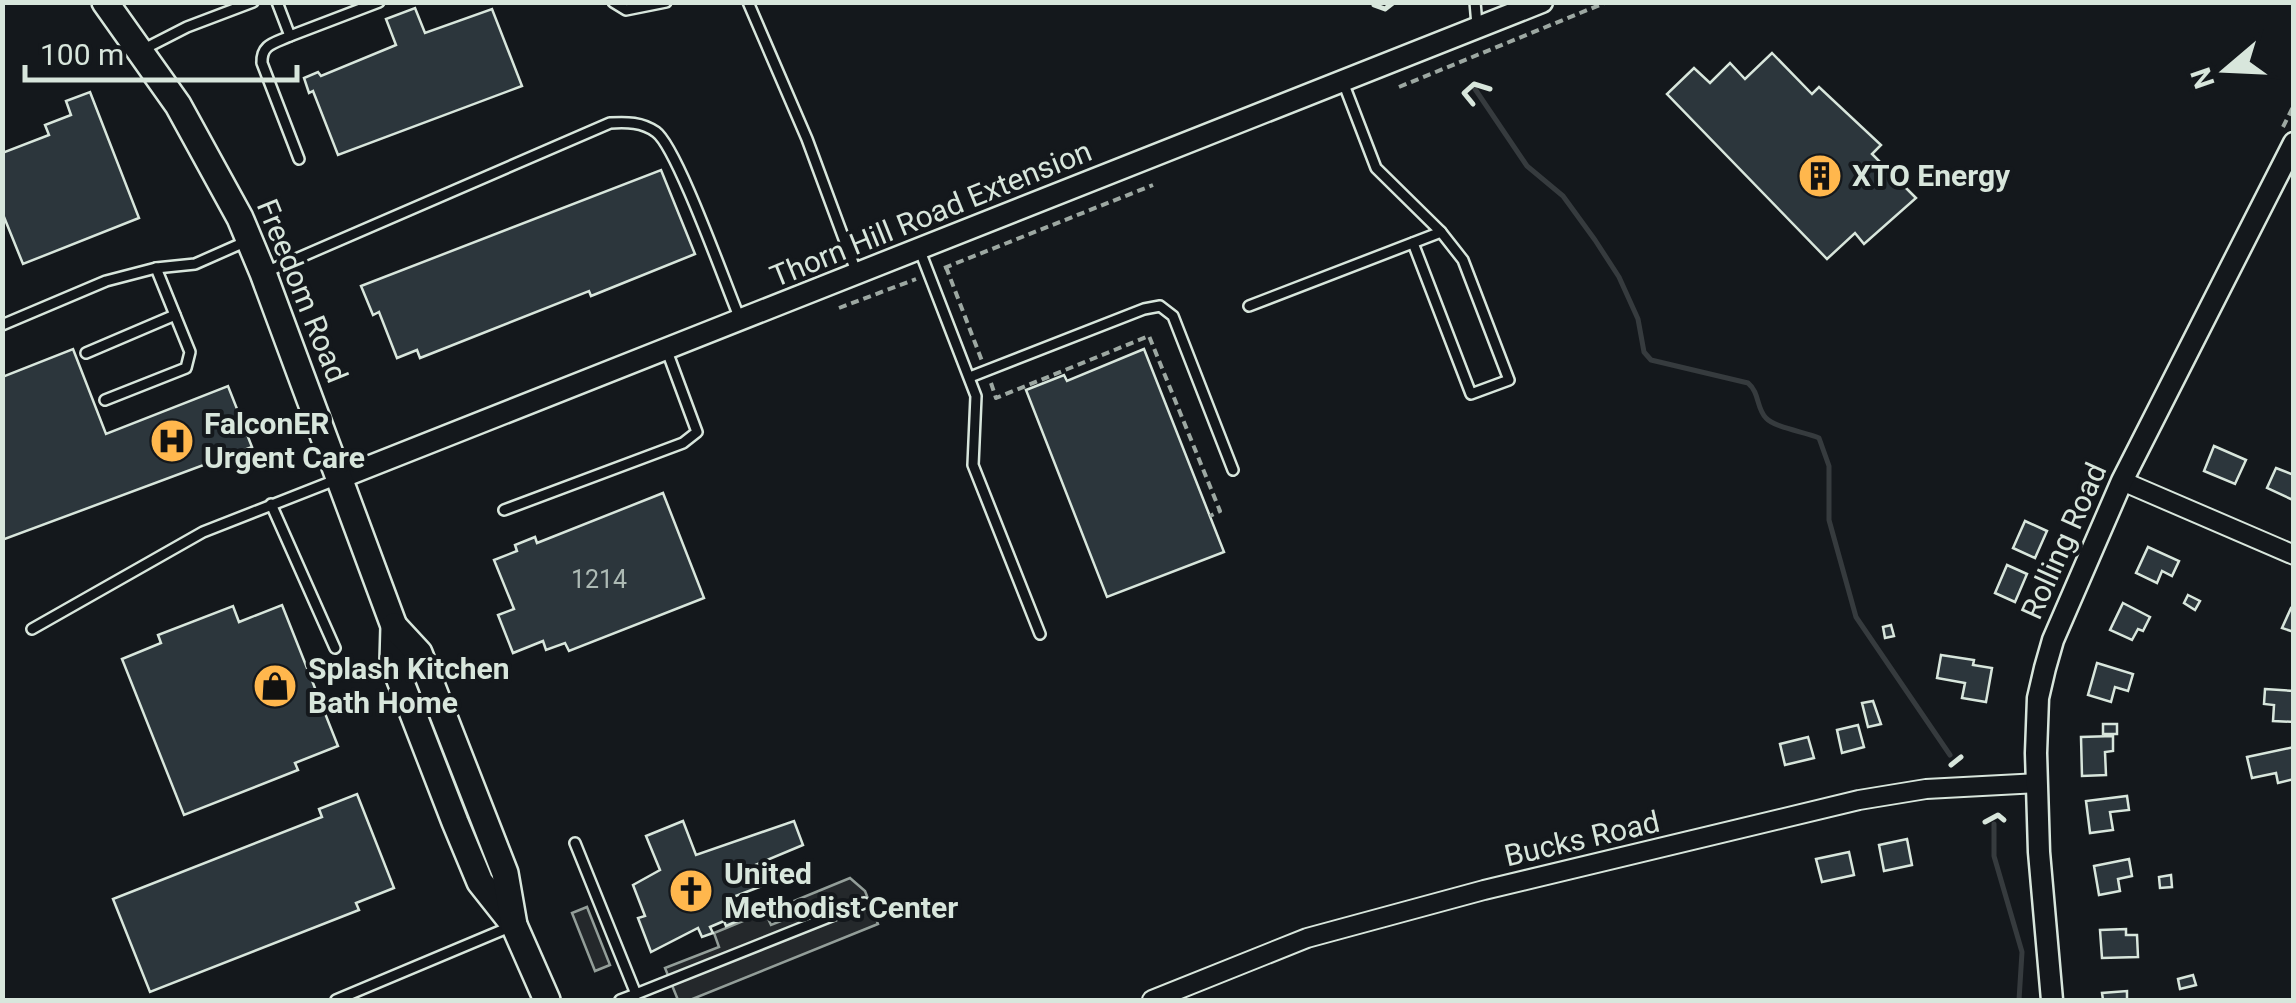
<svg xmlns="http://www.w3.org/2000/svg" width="2296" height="1003" font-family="Roboto,sans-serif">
<rect width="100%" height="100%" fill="#14181c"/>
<g fill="#24282b" stroke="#939e99" stroke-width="2.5">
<polygon points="850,878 865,891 878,924 690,1000 678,1000 665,968 719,947 714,933 765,912 771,925 799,914 794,901"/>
<polygon points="587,907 610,965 595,971 572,913"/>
</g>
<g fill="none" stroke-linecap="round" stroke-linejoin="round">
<g stroke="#363b3e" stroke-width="5">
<path d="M1475,89L1527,166L1563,196L1595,240L1619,277L1638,319L1644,352L1651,360L1748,383C1760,393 1756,408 1766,418C1775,428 1806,432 1819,438L1829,466V520L1856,617L1950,755"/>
<polyline points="1994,824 1994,856 2022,952 2019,1000"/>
</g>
</g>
<g fill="#2c363c" stroke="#d8e6dc" stroke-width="2.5">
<polygon points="415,8 425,33 492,9 522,86 338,155 313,91 309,93 304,78 318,72 321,76 396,45 386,19"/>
<polygon points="1772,53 1812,94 1819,87 1881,145 1872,154 1916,198 1864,244 1855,233 1827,259 1667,94 1694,68 1710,83 1730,63 1745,79"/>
<polygon points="90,92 139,218 23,264 2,212 2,153 49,135 45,125 71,115 66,101"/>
<polygon points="661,170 695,254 591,296 589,291 420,358 417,350 397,358 379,312 373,315 361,286"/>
<polygon points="73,349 106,434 228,386 252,447 2,540 2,377"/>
<polygon points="1144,349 1224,552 1107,597 1026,390 1064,375 1067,381"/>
<polygon points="2214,446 2246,460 2235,484 2204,471"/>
<polygon points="2276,468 2294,475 2293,500 2267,488"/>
<polygon points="663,493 704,598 569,651 565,643 546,650 543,641 513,653 498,615 514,609 494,560 517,551 515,545 535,537 537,543"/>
<polygon points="2025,521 2047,531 2035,558 2013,548"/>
<polygon points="2148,547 2179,561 2172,576 2162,571 2157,583 2136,573"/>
<polygon points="2007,565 2027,574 2015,602 1995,593"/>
<polygon points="2188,595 2200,601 2195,610 2184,603"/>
<polygon points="2123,603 2150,617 2143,631 2138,629 2132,640 2110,630"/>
<polygon points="282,605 338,746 295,763 298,770 184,815 122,659 161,643 158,635 233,606 239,622"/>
<polygon points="2291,608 2294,609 2294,632 2282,628"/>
<polygon points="1891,625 1894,636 1885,638 1883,627"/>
<polygon points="1941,655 1974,660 1973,665 1992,668 1986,702 1962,698 1965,683 1937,678"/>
<polygon points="2097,663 2133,674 2128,691 2115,687 2111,702 2088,695"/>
<polygon points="2265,689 2294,691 2294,722 2273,721 2274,705 2264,704"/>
<polygon points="1873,701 1881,724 1868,727 1862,703"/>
<rect x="2103" y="724" width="14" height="10"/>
<polygon points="1858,725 1864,747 1842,753 1837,730"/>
<polygon points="2113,736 2113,751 2105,752 2106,775 2082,776 2081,737"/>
<polygon points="1808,737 1814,758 1785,765 1780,744"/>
<polygon points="2294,747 2294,779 2278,783 2276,773 2252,778 2247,757"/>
<polygon points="357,794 394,888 356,903 359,910 150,992 113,899 322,817 319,809"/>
<polygon points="2127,796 2129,810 2110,812 2113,830 2090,833 2086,801"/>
<polygon points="683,821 696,855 794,821 803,845 753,866 762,886 733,897 742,919 726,926 724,921 710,927 713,933 702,937 698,928 651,952 638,918 645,916 633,885 660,870 646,836"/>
<polygon points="1907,839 1912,865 1884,871 1879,845"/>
<polygon points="1849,852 1854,875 1822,882 1816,859"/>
<polygon points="2129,859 2132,876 2118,879 2120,891 2099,895 2094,866"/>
<polygon points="2171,875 2172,887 2160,888 2159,877"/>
<polygon points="2126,929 2126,935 2137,935 2138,957 2102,958 2100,930"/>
<polygon points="2193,975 2196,985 2180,989 2178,979"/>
<polygon points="2127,991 2127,1000 2103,1000 2102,993"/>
</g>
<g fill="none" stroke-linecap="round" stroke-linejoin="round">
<defs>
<g id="service">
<polyline points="277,2 290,36 379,2"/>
<polyline points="613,2 626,10 666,2"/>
<polyline points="748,2 807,139 857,274"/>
<polyline points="1475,2 1477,25"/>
<path d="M290,36C275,43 261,44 262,63L299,159"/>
<polyline points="144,49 187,27 253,2"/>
<polyline points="1413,243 1471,394 1509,380 1463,260 1441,232"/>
<polyline points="920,251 976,396 973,465 1040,634"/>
<path d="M266,272L610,123C627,122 642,122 656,132C677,147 726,286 740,319"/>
<polyline points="1249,306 1441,232 1376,168 1343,82"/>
<polyline points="2,325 106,281 156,268 195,264 247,241"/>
<polyline points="86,353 175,315"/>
<polyline points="970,377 1144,309 1160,306 1173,316 1233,470"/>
<polyline points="105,400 186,368 190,352 156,268"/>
<polyline points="271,504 335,648"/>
<polyline points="504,510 683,443 697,432 667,351"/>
<polyline points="32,629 203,532 338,479"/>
<polyline points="575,843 636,994 864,903"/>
<polyline points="336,1000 512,926"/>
<polyline points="620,1000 636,994"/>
</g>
<g id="minor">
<polyline points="2122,481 2294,555"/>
<polyline points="1152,1000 1307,938 1484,890 1859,800 1926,789 2037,783"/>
</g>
<g id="tertiary">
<polyline points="340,478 1542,2"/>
<polyline points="2052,1000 2039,852 2036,753 2038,698 2045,668 2053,640 2122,481 2294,143"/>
</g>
<g id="primary">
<polyline points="105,2 178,105 240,218 263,273 394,626 393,662 455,822 480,882 514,925"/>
<polyline points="394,626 419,653 505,873 514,925 547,1000"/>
</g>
</defs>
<use href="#service" stroke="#d8e6dc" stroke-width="14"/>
<use href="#minor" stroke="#d8e6dc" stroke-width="22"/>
<use href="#tertiary" stroke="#d8e6dc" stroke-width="25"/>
<use href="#primary" stroke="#d8e6dc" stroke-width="30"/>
<g stroke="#9da8a2" stroke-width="4" stroke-dasharray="8 5" stroke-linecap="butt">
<polyline points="1399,87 1607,2"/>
<polyline points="2283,127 2294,105"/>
<polyline points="946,267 982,361"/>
<polyline points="944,268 1153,185"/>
<polyline points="839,308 916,279"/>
<polyline points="991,383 996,398 1149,336 1220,511 1210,516"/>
</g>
<use href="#service" stroke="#14181c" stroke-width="9"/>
<use href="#minor" stroke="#14181c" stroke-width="18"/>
<use href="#tertiary" stroke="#14181c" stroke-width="20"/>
<use href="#primary" stroke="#14181c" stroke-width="25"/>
<g stroke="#d8e6dc" stroke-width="5">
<polyline points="1374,5 1385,9 1394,2"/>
<polyline points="1473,104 1464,93 1474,84 1490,89"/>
<polyline points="1951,765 1961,757"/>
<polyline points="1985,822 1998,815 2004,820"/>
</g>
</g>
<defs>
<symbol id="building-disc" viewBox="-11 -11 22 22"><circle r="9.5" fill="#ffb74d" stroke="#14181c"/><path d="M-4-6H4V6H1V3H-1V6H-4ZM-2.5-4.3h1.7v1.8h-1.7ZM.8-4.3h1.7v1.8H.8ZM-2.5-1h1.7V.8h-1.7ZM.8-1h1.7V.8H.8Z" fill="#111"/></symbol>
<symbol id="hospital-disc" viewBox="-11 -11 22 22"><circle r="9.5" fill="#ffb74d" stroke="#14181c"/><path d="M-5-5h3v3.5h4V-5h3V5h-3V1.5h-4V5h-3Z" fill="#111"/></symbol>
<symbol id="shop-disc" viewBox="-11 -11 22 22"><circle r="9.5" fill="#ffb74d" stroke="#14181c"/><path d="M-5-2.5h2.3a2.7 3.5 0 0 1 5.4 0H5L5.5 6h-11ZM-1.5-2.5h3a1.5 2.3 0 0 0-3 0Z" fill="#111"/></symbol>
<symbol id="church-disc" viewBox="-11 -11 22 22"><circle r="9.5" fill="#ffb74d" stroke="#14181c"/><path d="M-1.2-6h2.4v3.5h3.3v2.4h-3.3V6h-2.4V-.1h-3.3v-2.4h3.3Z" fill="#111"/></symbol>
</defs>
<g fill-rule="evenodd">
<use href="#building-disc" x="1795" y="151" width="50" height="50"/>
<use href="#hospital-disc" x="147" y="416" width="50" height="50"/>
<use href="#shop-disc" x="250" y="661" width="50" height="50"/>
<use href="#church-disc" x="666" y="866" width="50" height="50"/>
</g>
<g text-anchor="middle" stroke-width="8" stroke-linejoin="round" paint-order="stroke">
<g font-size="25" fill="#adbab4">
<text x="599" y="588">1214</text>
</g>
<g font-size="30" font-weight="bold" fill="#d8e6dc" stroke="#14181c" text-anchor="start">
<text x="1852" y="186">XTO Energy</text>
<text x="204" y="434">FalconER<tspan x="204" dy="34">Urgent Care</tspan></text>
<text x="308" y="679">Splash Kitchen<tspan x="308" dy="34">Bath Home</tspan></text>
<text x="724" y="884">United<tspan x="724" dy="34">Methodist Center</tspan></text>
</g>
<g font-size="30" fill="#d8e6dc" stroke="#14181c">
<text transform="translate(931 214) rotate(-22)" y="10">Thorn Hill Road Extension</text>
<text transform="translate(302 291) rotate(68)" y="10">Freedom Road</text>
<text transform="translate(2064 541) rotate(-66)" y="10">Rolling Road</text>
<text transform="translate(1582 839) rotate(-13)" y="10">Bucks Road</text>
</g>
</g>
<rect width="2296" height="1003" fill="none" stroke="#d8e6dc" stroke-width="10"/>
<g transform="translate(2226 70) rotate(251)" stroke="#14181c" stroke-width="8" paint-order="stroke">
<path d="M0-8L18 38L0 25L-18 38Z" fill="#d8e6dc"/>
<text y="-15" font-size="28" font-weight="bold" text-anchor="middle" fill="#d8e6dc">N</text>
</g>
<path d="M25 65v15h272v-15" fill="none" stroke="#d8e6dc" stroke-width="5"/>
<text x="40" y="65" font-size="30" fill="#d8e6dc" stroke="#14181c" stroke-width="8" paint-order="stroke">100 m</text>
</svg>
